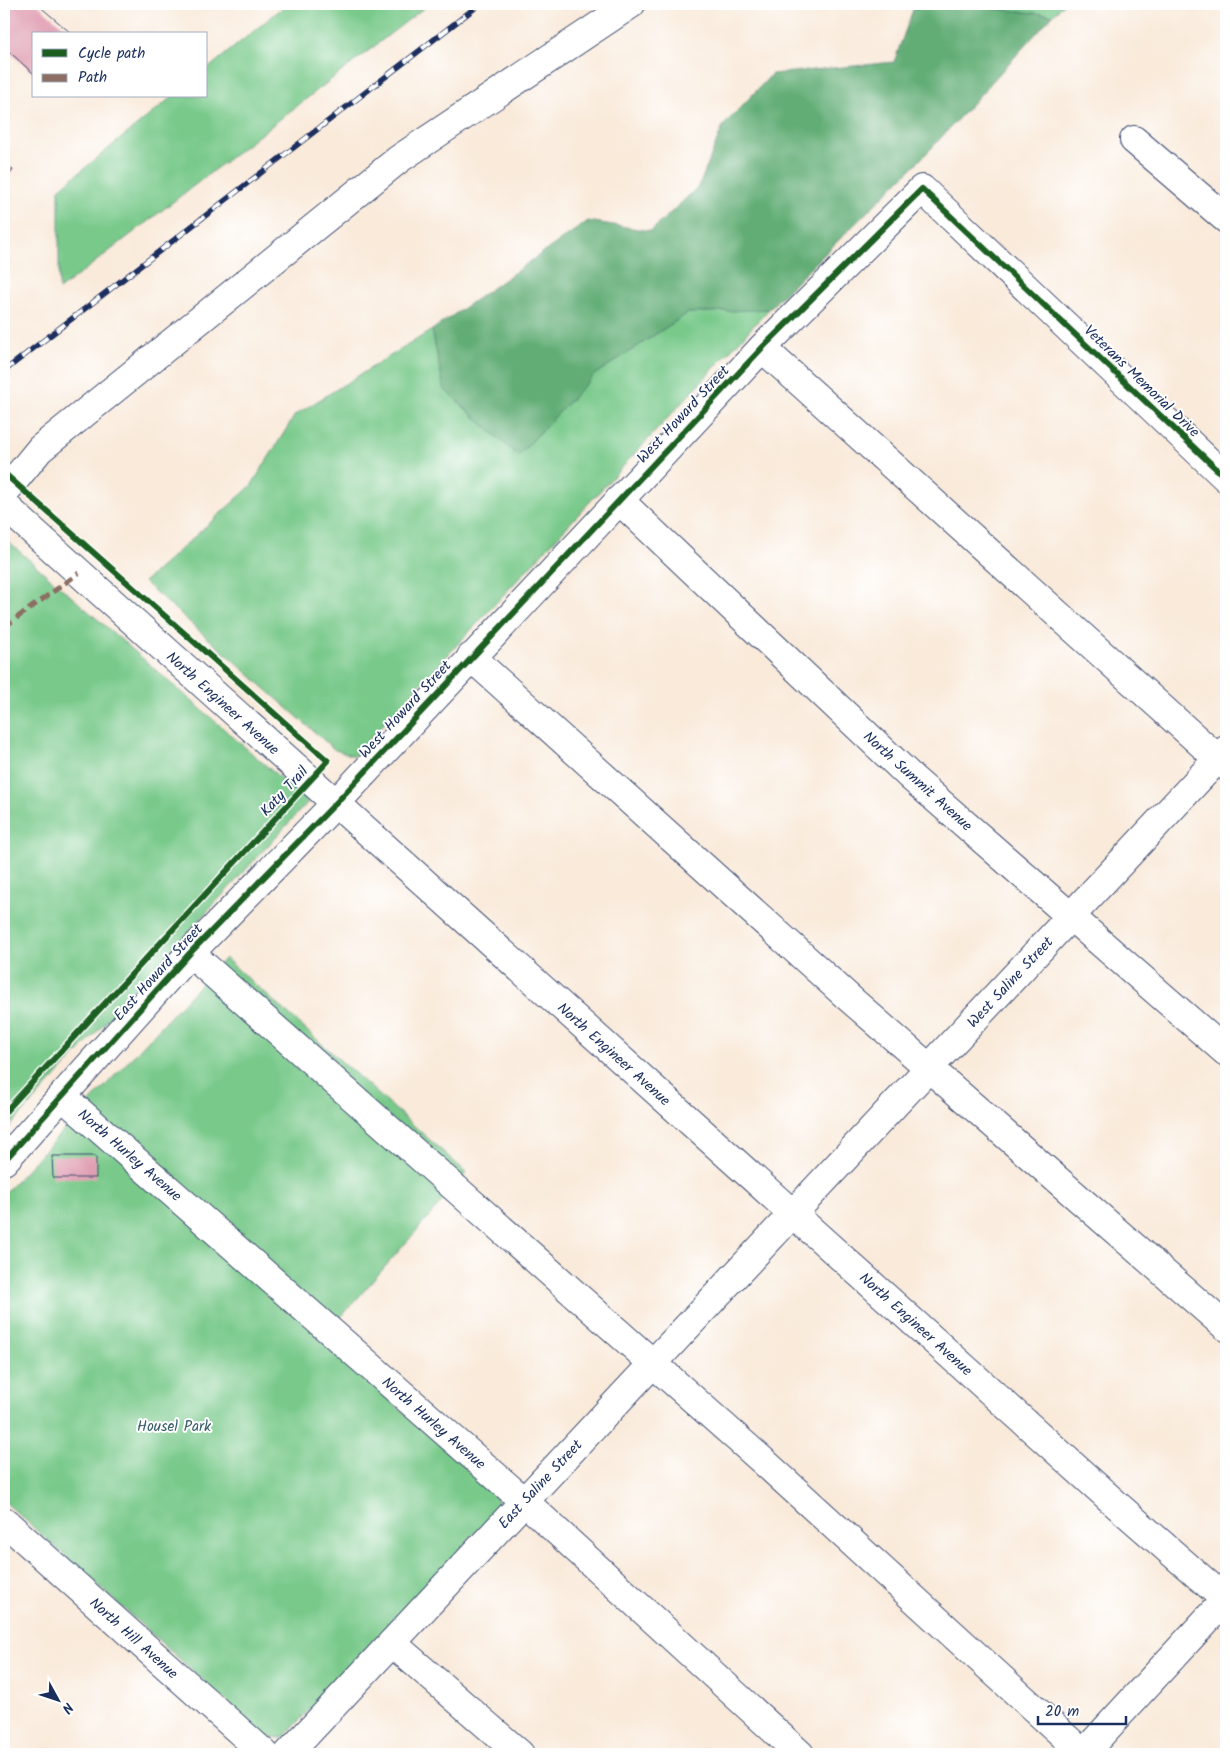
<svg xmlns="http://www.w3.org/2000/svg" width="1230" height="1758" font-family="Kalam,sans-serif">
<rect width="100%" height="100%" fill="#fff"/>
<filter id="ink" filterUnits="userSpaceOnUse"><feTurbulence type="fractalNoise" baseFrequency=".02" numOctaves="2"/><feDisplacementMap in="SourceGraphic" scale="10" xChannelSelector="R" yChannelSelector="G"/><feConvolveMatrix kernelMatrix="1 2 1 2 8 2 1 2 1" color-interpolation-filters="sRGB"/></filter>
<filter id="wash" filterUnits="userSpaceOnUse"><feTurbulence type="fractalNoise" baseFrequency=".0096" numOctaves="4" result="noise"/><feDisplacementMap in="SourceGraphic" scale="20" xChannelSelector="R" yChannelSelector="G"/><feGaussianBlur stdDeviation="1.12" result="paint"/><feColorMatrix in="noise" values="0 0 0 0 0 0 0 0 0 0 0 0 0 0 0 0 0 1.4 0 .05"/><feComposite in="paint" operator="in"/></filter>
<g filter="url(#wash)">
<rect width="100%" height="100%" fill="#f9eada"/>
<g fill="#78c98a" stroke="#4a7c74">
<polygon points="287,4 429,4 59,290 59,189 173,96 206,96 206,70"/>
<polygon points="948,4 1064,4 1053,15"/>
<polygon points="769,309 354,756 335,750 144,582 251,486 295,415 432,330 444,389 518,456 594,375 688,313"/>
<polygon points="4,538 308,802 4,1133"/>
<polygon points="225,958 467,1173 321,1340 493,1491 500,1506 283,1738 266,1737 4,1501 4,1194"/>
</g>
<polygon fill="#62ad76" stroke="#3e6e6a" points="915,4 948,4 1053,15 927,153 769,309 688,313 594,375 518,456 444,389 432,330 588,221 651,231 699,186 723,126 772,74 894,62"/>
<g id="blocks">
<g fill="#e09fb3">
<polygon points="4,4 37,4 72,34 34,34 34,74 4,47"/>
<polygon points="4,162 13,170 4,181"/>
<polygon points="52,1156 96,1156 96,1178 53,1178"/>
</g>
</g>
</g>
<g filter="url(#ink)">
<use href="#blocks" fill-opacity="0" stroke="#3c4b71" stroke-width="1"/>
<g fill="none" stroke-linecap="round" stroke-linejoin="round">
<defs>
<g id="minor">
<polyline points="1134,140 1226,219"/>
<polyline points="762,348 1226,766"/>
<polyline points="4,493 40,449 399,159 631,4"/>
<polyline points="619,500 912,778 1226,1052"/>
<polyline points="4,505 1117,1505 1226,1600"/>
<polyline points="471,657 849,998 1226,1327"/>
<polyline points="190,953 763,1461 1084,1754"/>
<polyline points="63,1097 524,1501 800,1754"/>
<polyline points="4,1161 190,953 335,804 762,348 922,189 1226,478"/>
<polyline points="4,1521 265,1754"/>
<polyline points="392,1643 520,1754"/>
<polyline points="288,1754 1226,750"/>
<polyline points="1083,1754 1226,1599"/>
</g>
</defs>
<use href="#minor" stroke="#3c4b71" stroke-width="30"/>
<use href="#minor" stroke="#fff" stroke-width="28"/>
<defs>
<polyline id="rail" points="4,371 480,4"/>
</defs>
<use href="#rail" stroke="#1b2f5e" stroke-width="5.5"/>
<use href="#rail" stroke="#fff" stroke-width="4" stroke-dasharray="11" stroke-linecap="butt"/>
<polyline stroke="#8d6e63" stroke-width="5" stroke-dasharray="10 5" stroke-linecap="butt" points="4,627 79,573"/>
<defs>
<g id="cycleway">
<polyline points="4,473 328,761 4,1113"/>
<polyline points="4,1161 190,953 335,804 762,348 922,189 1226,478"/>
</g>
</defs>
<use href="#cycleway" stroke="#fff" stroke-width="9"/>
<use href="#cycleway" stroke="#1b5e20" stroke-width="6"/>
</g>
</g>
<g text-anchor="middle" stroke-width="4" stroke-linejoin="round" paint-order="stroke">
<g font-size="15" fill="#1b2f5e" stroke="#fff">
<text transform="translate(1142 381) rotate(44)" y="5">Veterans Memorial Drive</text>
<text transform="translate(683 414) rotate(-47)" y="5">West Howard Street</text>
<text transform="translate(223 703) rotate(42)" y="5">North Engineer Avenue</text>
<text transform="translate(405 709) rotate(-47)" y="5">West Howard Street</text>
<text transform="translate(918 781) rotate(42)" y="5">North Summit Avenue</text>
<text transform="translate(284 791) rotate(-47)" y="5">Katy Trail</text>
<text transform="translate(158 972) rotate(-48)" y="5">East Howard Street</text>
<text transform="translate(1010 982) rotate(-47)" y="5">West Saline Street</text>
<text transform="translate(614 1054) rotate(42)" y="5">North Engineer Avenue</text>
<text transform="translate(130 1155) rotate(41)" y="5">North Hurley Avenue</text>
<text transform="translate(916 1324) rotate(42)" y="5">North Engineer Avenue</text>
<text transform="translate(434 1423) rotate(41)" y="5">North Hurley Avenue</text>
<text transform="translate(540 1484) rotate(-47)" y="5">East Saline Street</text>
<text transform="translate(134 1638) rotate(42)" y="5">North Hill Avenue</text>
</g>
<g font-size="15" fill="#375d6b" stroke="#fff">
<text x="174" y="1431">Housel Park</text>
</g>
</g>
<rect width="1230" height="1758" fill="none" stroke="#fff" stroke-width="20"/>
<rect x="32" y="32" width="175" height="65" fill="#ffffff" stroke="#a4acbf"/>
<rect x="42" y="49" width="25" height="8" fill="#1b5e20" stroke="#a4acbf"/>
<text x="78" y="58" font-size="15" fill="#1b2f5e">Cycle path</text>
<rect x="42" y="74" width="25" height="8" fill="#8d6e63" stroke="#a4acbf"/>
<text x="78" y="82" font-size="15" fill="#1b2f5e">Path</text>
<g transform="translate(58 1700) rotate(130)" stroke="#ffffff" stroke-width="4" paint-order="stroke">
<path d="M0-4L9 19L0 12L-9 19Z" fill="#1b2f5e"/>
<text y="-8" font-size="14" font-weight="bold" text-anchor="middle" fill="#1b2f5e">N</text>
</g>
<path d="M1038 1716v8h88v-8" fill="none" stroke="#1b2f5e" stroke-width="2.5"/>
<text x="1045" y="1716" font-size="15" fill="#1b2f5e" stroke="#ffffff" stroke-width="4" paint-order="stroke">20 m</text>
</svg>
